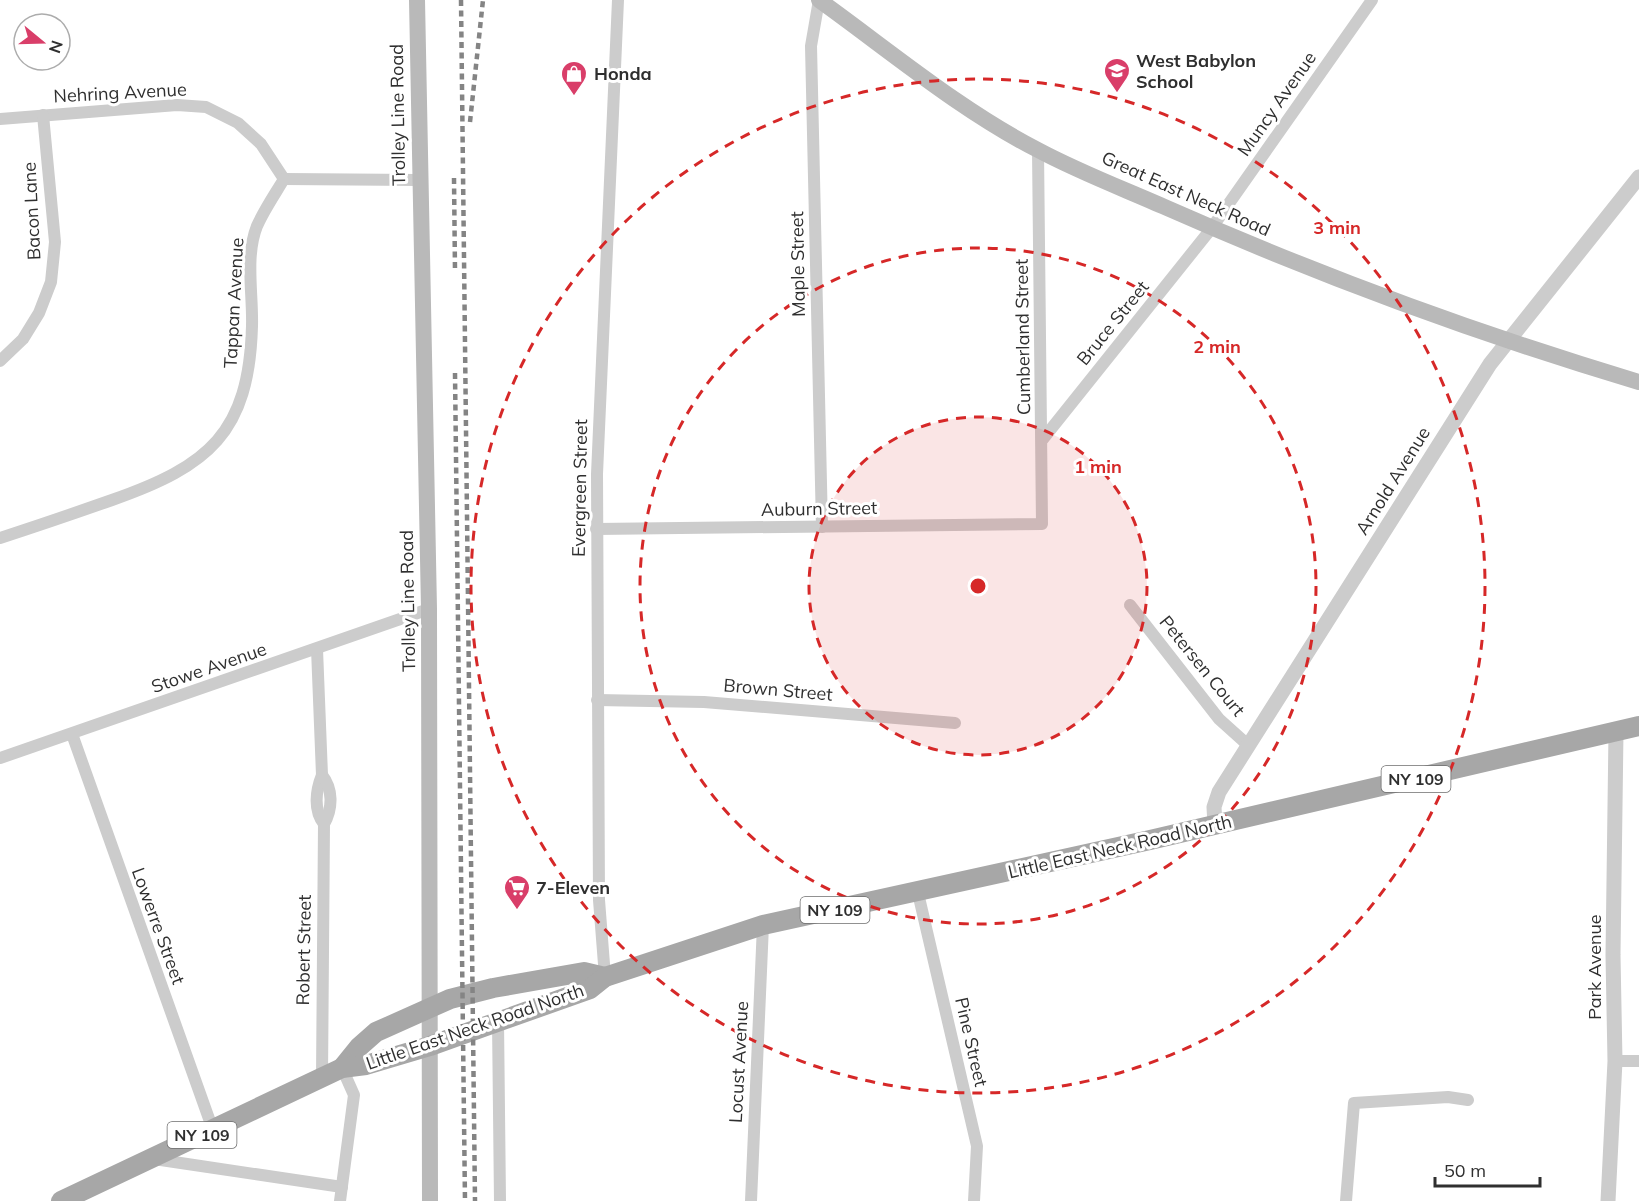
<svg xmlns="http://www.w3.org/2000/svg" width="1639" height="1201" font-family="Mulish,sans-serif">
<rect width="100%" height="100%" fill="#fff"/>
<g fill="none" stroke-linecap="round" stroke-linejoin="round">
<g stroke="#ccc" stroke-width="12">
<polyline points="819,0 811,46 822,527"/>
<polyline points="0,119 177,105 206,107 238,123 261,144 284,179"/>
<polyline points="284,179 418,180"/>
<polyline points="0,361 23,339 39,313 51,282 55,242 43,115"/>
<polyline points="1043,439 1211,229 1372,0"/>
<polyline points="596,529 1042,524 1038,150"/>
<path d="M0,538C37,526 75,513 112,500C209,466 249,433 252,326C253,294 245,256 257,226C264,210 275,194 284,179"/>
<polyline points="1130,605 1219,719 1249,746"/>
<path d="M317,649L322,775C316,790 313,810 324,824"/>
<polyline points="597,700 704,702 955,723"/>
<polyline points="72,734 213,1130"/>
<polyline points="0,758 429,609"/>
<polyline points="918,893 977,1146 974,1201"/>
<polyline points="605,977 599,900 597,474 618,0"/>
<polyline points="498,1021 500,1201"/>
<polyline points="1615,1061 1639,1061"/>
<path d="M322,1078L324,824C333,808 333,789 322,775"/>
<polyline points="154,1159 342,1187"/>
<polyline points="340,1201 354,1095 342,1068"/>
<polyline points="751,1201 763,925"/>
<polyline points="1346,1201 1354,1103 1448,1097 1468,1100"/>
</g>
<g stroke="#ccc" stroke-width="15">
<polyline points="1215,825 1214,807 1219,792 1490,364 1639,177"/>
<polyline points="1608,1201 1615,1061 1613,955 1616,732"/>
</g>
<g stroke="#b9b9b9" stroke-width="16">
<polyline points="417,0 429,609 430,1201"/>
<path d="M819,0C890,51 960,110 1038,150C1079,172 1124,189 1167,208C1321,276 1478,334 1639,382"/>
</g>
<g stroke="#a7a7a7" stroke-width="20">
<polyline points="342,1068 359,1047 376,1032 450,999 493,988 584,972 605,977"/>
<polyline points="61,1201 342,1068 366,1065 430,1046 590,989 605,977 763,925 1150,840 1639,726"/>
</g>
<g stroke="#848484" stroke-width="4.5" stroke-dasharray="6 4.5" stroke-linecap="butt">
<polyline points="461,0 475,1201"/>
<polyline points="470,122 483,0"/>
<polyline points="454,178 455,271"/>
<polyline points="455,373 465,1201"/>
</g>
</g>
<circle cx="978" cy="586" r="169" fill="#d62828" fill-opacity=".12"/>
<g fill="none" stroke="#d62828" stroke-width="3" stroke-dasharray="10 8">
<circle cx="978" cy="586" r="169"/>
<circle cx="978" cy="586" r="338"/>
<circle cx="978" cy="586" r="507"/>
</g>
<defs>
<symbol id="school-pin" viewBox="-11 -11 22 30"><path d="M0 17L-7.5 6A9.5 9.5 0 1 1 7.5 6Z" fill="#d93e69" stroke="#fff"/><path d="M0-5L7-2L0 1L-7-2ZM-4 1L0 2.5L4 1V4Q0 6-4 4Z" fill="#fff"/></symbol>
<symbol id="shop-pin" viewBox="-11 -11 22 30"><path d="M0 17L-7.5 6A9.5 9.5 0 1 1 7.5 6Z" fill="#d93e69" stroke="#fff"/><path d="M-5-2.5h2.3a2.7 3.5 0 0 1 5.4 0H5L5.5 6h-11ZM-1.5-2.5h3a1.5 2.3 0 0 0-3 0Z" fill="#fff"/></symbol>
<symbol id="supermarket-pin" viewBox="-11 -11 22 30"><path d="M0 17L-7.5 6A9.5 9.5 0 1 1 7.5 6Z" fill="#d93e69" stroke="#fff"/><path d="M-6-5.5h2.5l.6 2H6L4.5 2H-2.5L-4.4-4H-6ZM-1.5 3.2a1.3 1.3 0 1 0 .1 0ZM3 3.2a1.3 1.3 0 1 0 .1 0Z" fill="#fff"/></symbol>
</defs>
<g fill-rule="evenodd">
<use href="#school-pin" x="1102" y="56" width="30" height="40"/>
<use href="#shop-pin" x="559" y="59" width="30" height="40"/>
<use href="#supermarket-pin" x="502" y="873" width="30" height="40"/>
</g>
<g text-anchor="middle" stroke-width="6" stroke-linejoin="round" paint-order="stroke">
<g fill="#fff" stroke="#6d6d6d" stroke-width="1.5">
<rect x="1381.5" y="766" width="69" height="26" rx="4.5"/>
<rect x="800.5" y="897" width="69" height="26" rx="4.5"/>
<rect x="167.5" y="1122" width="69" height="26" rx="4.5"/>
</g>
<g font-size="16" font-weight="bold" fill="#2f2f2f">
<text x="1416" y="785">NY 109</text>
<text x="835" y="916">NY 109</text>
<text x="202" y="1141">NY 109</text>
</g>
<g font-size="18" font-weight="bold" fill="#2f2f2f" stroke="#fff" text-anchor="start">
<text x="1136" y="67">West Babylon<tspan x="1136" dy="21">School</tspan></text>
<text x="594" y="80">Honda</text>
<text x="536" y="894">7-Eleven</text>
</g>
<g font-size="18" fill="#2f2f2f" stroke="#fff">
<text transform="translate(120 93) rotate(-3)" y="6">Nehring Avenue</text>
<text transform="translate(1277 104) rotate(-55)" y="6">Muncy Avenue</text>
<text transform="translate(398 115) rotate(-91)" y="6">Trolley Line Road</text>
<text transform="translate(1186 194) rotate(24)" y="6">Great East Neck Road</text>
<text transform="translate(32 211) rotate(-93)" y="6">Bacon Lane</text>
<text transform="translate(798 264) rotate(-91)" y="6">Maple Street</text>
<text transform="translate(234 303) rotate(-87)" y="6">Tappan Avenue</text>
<text transform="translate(1113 323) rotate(-51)" y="6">Bruce Street</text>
<text transform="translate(1023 337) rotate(-91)" y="6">Cumberland Street</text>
<text transform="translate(1393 481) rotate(-58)" y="6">Arnold Avenue</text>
<text transform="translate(580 488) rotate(-89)" y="6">Evergreen Street</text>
<text transform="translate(819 509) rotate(-1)" y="6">Auburn Street</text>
<text transform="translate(408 601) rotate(-91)" y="6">Trolley Line Road</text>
<text transform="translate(1202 666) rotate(51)" y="6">Petersen Court</text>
<text transform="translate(209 668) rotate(-19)" y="6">Stowe Avenue</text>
<text transform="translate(778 690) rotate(5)" y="6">Brown Street</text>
<text transform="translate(1120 847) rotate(-13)" y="6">Little East Neck Road North</text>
<text transform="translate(158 926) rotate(70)" y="6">Lowerre Street</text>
<text transform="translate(304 950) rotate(-89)" y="6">Robert Street</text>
<text transform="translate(1595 967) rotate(-90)" y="6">Park Avenue</text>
<text transform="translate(475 1027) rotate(-19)" y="6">Little East Neck Road North</text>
<text transform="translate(971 1042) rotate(77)" y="6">Pine Street</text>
<text transform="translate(739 1062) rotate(-87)" y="6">Locust Avenue</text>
</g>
</g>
<circle cx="978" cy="586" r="9" fill="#d62828" stroke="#fff" stroke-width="3"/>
<g font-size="18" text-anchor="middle" font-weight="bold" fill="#d62828" stroke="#fff" stroke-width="6" stroke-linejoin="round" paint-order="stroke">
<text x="1337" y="234">3 min</text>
<text x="1217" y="353">2 min</text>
<text x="1098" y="473">1 min</text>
</g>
<g transform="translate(42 42) rotate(109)"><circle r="28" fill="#ffffff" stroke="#acacac" stroke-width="1.5"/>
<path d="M0-4.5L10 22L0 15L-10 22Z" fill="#d93e69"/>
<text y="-9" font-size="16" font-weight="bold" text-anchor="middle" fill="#2f2f2f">N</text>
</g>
<path d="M1435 1177v9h105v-9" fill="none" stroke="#2f2f2f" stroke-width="3"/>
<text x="1444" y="1177" font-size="18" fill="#2f2f2f" stroke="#ffffff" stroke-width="4.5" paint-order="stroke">50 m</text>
</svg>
